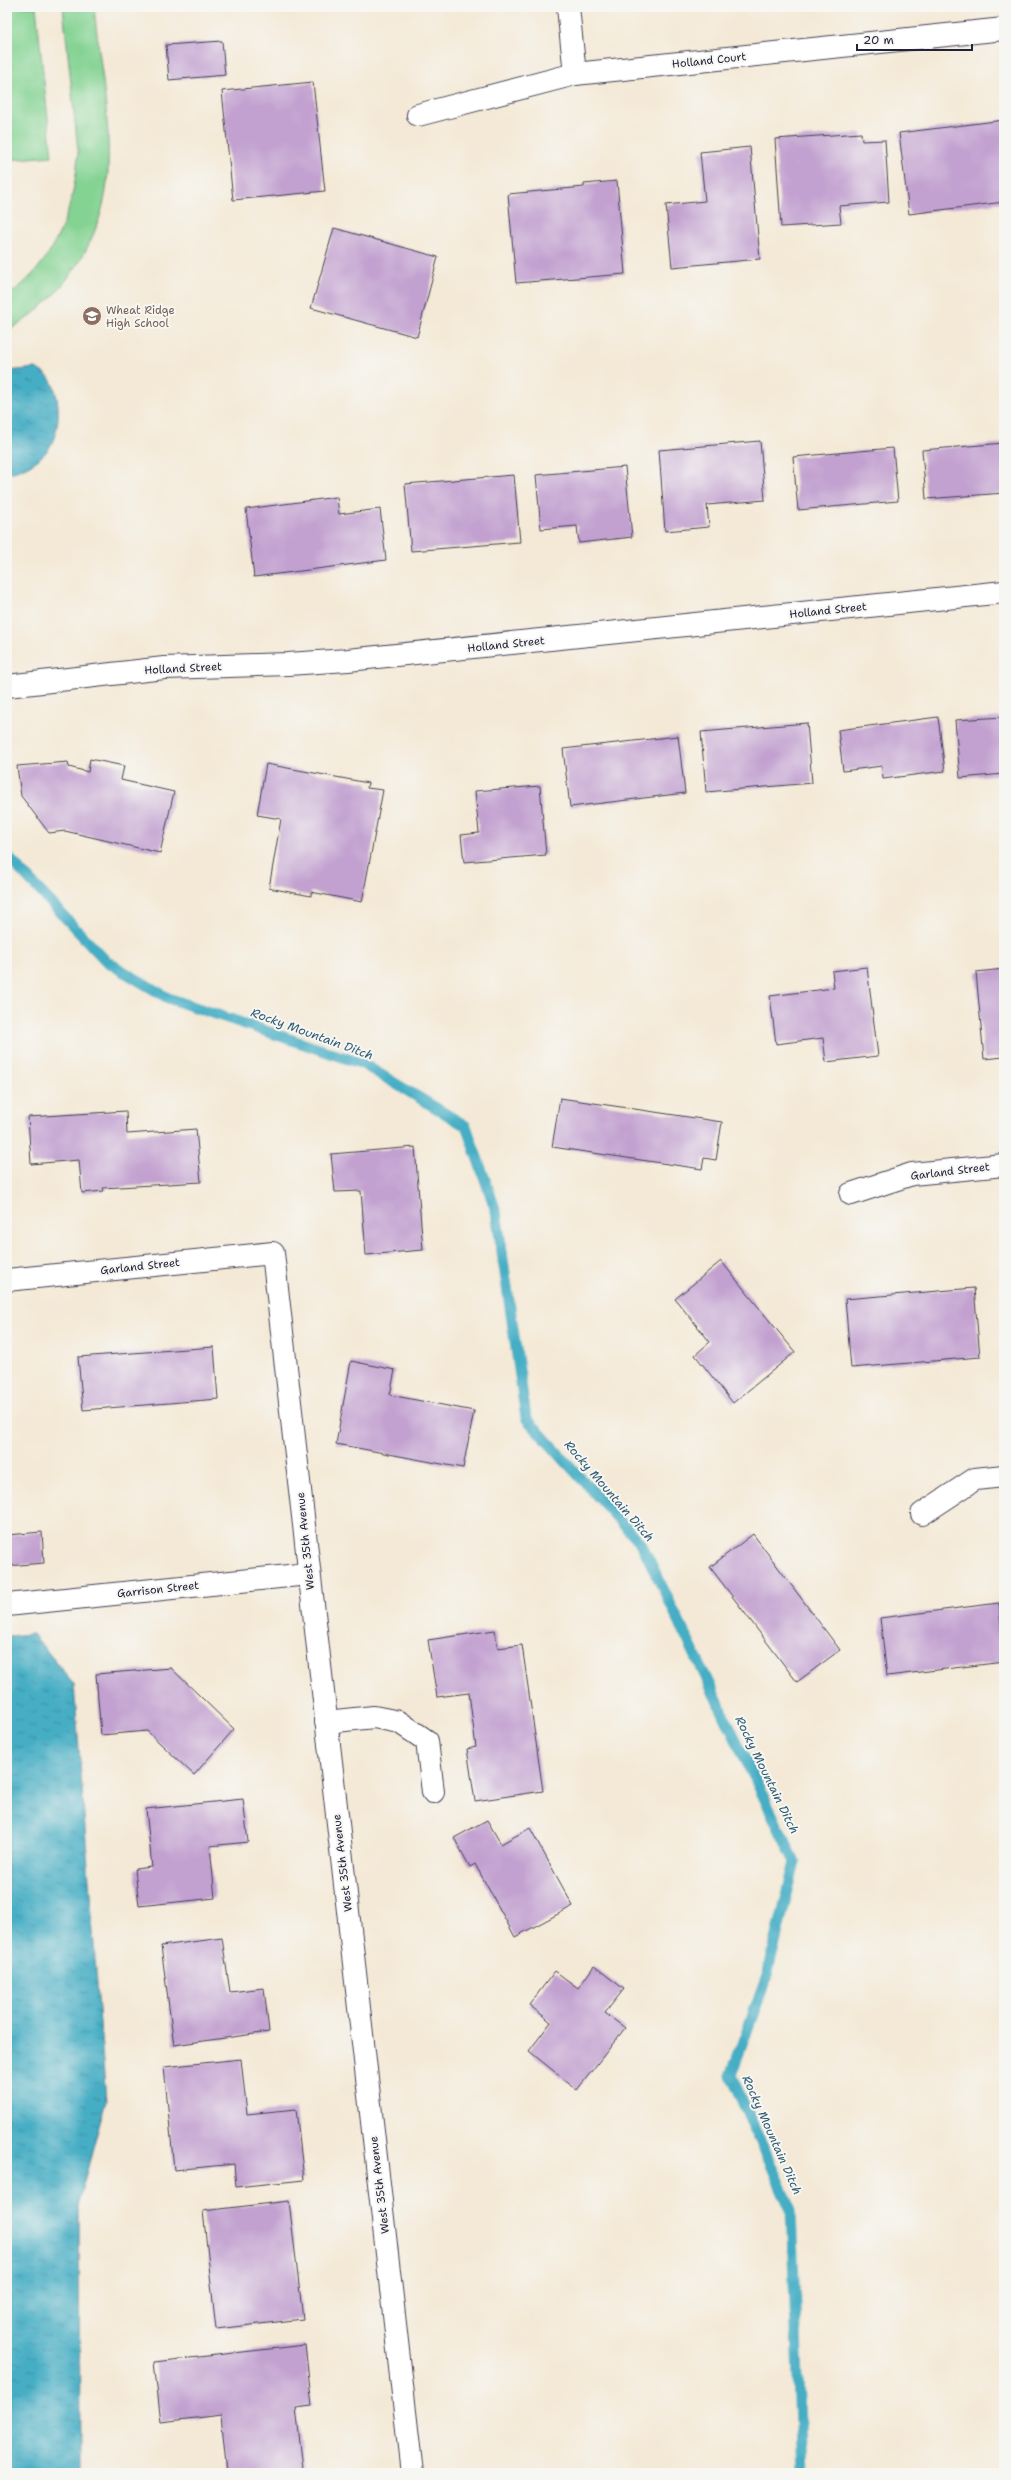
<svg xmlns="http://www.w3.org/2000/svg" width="1011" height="2480" font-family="'Shantell Sans',sans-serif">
<defs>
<pattern id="water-ripples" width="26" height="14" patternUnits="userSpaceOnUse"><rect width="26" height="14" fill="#45adc4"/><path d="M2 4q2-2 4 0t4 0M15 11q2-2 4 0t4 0" fill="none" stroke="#398ca0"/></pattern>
</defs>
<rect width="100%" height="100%" fill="#f6f6f2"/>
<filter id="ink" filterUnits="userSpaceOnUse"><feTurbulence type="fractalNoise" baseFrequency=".025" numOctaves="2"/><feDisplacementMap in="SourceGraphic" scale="8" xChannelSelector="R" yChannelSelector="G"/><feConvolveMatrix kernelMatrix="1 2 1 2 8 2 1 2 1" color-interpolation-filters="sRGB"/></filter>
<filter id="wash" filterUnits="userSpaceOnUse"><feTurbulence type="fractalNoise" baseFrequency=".012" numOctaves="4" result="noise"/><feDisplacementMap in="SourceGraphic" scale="16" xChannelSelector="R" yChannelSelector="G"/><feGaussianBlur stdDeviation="0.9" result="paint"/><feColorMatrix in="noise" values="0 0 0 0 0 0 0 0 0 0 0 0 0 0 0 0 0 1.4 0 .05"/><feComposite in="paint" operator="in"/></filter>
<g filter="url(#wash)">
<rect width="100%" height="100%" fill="#f4e9d6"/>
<g fill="#84d393" stroke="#537a67">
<polygon points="7,7 36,7 52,156 7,160"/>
<path d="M63,7H94C99,60 111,118 108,171C105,237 64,300 7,331V296C55,265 76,205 78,151Z"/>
</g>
<g fill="url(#water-ripples)" stroke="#346880">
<path d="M36,368C40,371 48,375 50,379C63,399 61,441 42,456C32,466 20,470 7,474V371Z"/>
<polygon points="33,1634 74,1684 106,2101 79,2200 80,2473 7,2473 7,1636"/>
</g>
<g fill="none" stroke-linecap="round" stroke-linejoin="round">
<polyline stroke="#45adc4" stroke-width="11" points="7,856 106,961 168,998 363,1064 466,1126 496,1211 526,1418 642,1545 795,1862 767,1976 731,2075 791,2210 802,2473"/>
</g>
<g id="blocks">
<g fill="#c2a1d0">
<polygon points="222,41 225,75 169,80 166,45"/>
<polygon points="313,82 325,191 233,200 222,91"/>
<polygon points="1004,120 1004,202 909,214 899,133"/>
<polygon points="861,133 862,141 885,140 889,202 839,206 841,223 781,227 775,139"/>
<polygon points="750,147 760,259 672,267 666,205 705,201 700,152"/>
<polygon points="617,181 625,274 516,283 508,194 584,187 584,184"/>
<polygon points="334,228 438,257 417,337 311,308"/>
<polygon points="760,441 765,500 707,505 709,527 665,531 659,450"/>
<polygon points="1004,443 1004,493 926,499 922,450"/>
<polygon points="893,448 898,501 798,510 793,457"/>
<polygon points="625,467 632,537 579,543 577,526 541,529 536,475"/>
<polygon points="514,475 520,542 411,551 405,484"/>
<polygon points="337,497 339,514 380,509 386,560 254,577 246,509"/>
<polygon points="938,717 945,771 883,779 882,766 843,771 838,730"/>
<polygon points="1004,717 1004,774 960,778 955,720"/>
<polygon points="807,723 812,783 706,792 701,732"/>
<polygon points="678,736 685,793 570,807 563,749"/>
<polygon points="90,759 124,766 121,780 174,792 160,853 65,831 49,833 21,796 17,766 68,762 69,767 88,772"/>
<polygon points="266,764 368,783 367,788 383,790 362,902 311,892 311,896 269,888 281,819 257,815"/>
<polygon points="540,786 546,855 464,862 461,835 479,833 475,791"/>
<polygon points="867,967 878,1056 826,1062 823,1038 776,1044 770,996 834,988 832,971"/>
<polygon points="1004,969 1004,1057 984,1059 976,972"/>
<polygon points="560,1098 722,1122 716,1160 704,1158 702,1169 552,1147"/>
<polygon points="126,1111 127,1134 196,1129 201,1182 103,1188 104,1191 82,1193 79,1160 31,1164 28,1117"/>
<polygon points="415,1147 423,1250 366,1255 361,1191 335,1192 331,1154"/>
<polygon points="721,1261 795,1352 733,1403 695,1355 710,1342 675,1299"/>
<polygon points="974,1288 980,1357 851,1368 845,1299"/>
<polygon points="214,1347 218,1399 83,1410 78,1357"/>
<polygon points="351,1361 395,1370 390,1395 474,1411 463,1468 336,1444"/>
<polygon points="42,1532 44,1563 7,1566 7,1535"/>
<polygon points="753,1534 840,1650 797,1682 710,1567"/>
<polygon points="999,1603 1004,1662 887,1676 880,1618"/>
<polygon points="495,1630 498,1648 522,1645 543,1791 475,1801 467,1749 476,1747 469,1693 437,1697 428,1640"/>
<polygon points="171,1668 234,1729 194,1775 147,1731 101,1735 96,1674"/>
<polygon points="243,1799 248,1842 210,1846 215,1898 139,1906 135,1869 152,1867 146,1809"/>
<polygon points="487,1820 501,1844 530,1828 573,1906 515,1937 475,1864 470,1867 454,1838"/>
<polygon points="222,1938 230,1992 264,1988 269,2032 174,2045 161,1946"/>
<polygon points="594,1966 624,1989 605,2013 625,2028 577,2090 529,2051 551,2022 529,2005 555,1971 578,1988"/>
<polygon points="241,2059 247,2114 296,2109 304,2180 236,2187 234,2164 174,2170 164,2067"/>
<polygon points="289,2201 303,2319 216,2329 203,2211"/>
<polygon points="305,2345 312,2406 296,2408 303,2468 261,2473 227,2473 221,2415 161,2422 154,2362"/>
</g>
</g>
</g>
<g filter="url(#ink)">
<use href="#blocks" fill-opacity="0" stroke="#424052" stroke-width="1"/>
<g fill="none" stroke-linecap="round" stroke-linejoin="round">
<defs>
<g id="minor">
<polyline points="568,7 575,74"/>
<polyline points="418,115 575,74 1004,29"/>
<polyline points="7,686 164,668 288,664 348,660 1004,592"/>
<polyline points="851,1194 912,1174 1004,1165"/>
<polyline points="7,1280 273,1253 412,2473"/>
<polyline points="922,1514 975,1479 1004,1476"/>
<polyline points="7,1605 308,1574"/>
<polyline points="326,1722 374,1717 399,1722 427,1741 433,1792"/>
</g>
</defs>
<use href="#minor" stroke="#424052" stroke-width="24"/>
<use href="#minor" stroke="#fff" stroke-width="22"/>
</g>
</g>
<defs>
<symbol id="school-disc" viewBox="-11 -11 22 22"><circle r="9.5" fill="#8d6e63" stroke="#f6f6f2"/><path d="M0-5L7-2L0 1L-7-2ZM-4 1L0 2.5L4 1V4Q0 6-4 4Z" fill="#fff"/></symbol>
</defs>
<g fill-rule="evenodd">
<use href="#school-disc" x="81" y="305" width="22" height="22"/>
</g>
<g text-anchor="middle" stroke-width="4" stroke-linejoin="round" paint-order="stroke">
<g font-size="11" fill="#22223b" stroke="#f6f6f2">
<text transform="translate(709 60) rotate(-6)" y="4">Holland Court</text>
<text transform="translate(828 610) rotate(-6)" y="4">Holland Street</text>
<text transform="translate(506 644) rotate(-6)" y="4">Holland Street</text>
<text transform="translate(183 668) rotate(-3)" y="4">Holland Street</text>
<text transform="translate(950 1171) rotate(-7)" y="4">Garland Street</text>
<text transform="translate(140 1266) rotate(-6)" y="4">Garland Street</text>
<text transform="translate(305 1541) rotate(-96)" y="4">West 35th Avenue</text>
<text transform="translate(158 1589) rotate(-6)" y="4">Garrison Street</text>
<text transform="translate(342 1863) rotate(-97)" y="4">West 35th Avenue</text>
<text transform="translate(379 2185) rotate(-97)" y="4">West 35th Avenue</text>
</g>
<g font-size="11" fill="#785e54" stroke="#f6f6f2" text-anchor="start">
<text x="106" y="314">Wheat Ridge<tspan x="106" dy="13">High School</tspan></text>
</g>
<g font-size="12" font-style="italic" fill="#305a72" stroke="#f6f6f2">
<text transform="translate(312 1034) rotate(20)" y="4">Rocky Mountain Ditch</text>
<text transform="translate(609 1491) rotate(49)" y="4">Rocky Mountain Ditch</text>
<text transform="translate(767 1775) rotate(64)" y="4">Rocky Mountain Ditch</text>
<text transform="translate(772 2135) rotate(66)" y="4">Rocky Mountain Ditch</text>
</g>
</g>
<rect width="1011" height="2480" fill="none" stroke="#f6f6f2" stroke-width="24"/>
<path d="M857 44v6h115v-6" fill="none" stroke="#22223b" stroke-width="2"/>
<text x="863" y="44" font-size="12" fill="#22223b" stroke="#f6f6f2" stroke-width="3" paint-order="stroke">20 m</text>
</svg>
